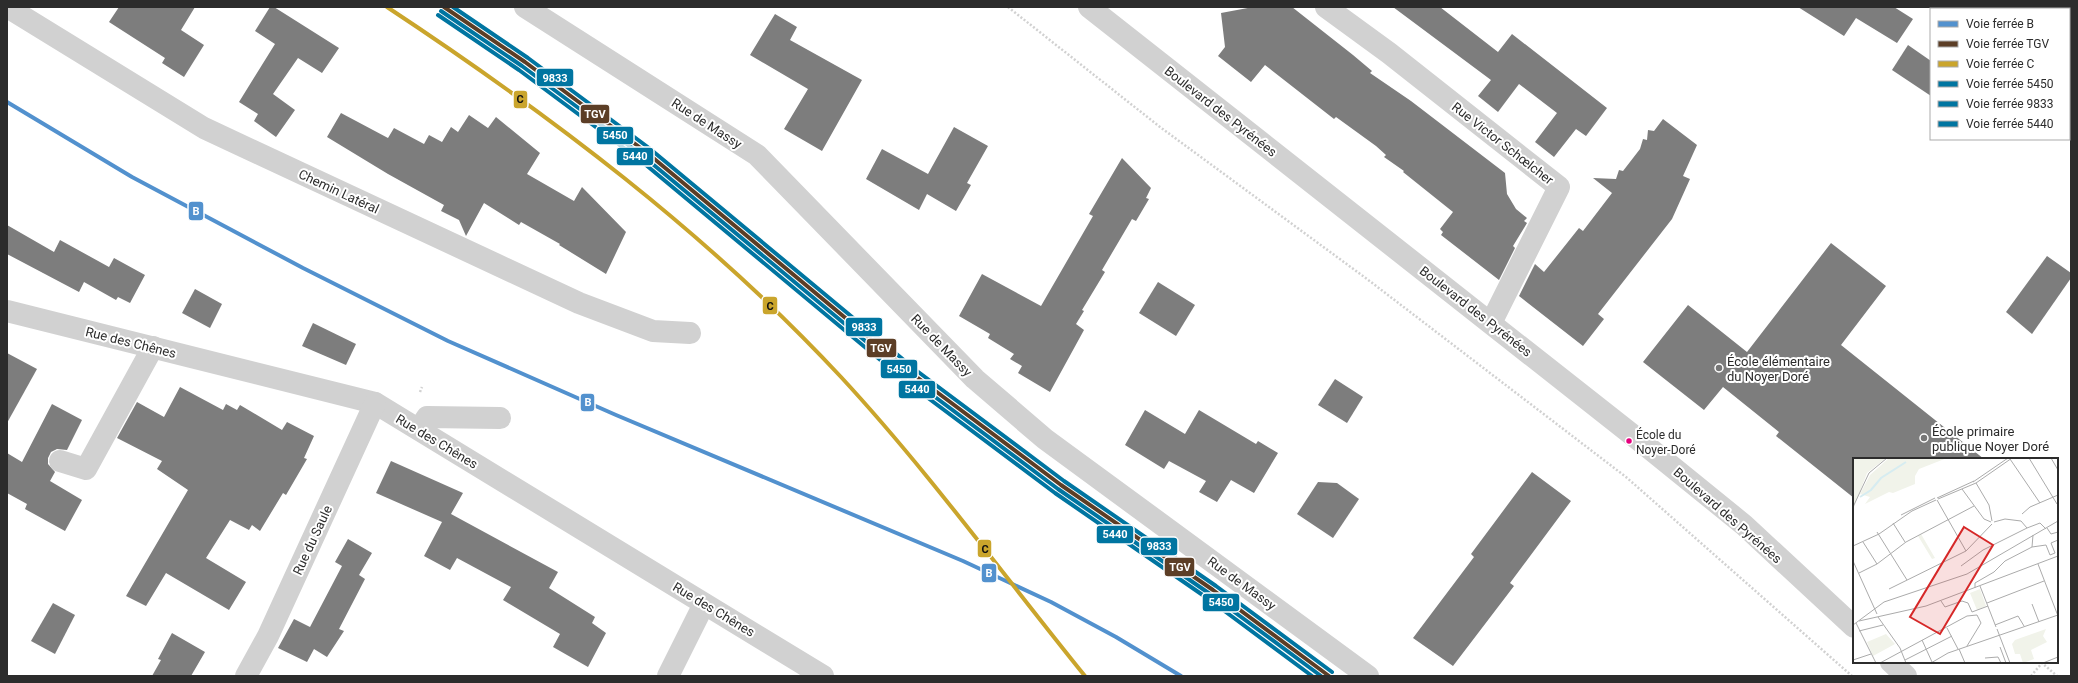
<svg xmlns="http://www.w3.org/2000/svg" width="2078" height="683" font-family="Roboto,sans-serif">
<rect width="100%" height="100%" fill="#fff"/>
<g fill="#7d7d7d">
<polygon points="119,7 195,7 181,30 204,45 184,77 162,63 165,58 109,22"/>
<polygon points="270,7 274,7 339,48 322,73 298,58 273,94 295,110 276,137 254,121 258,114 239,102 275,44 255,31"/>
<polygon points="1253,7 1292,7 1353,55 1372,71 1370,73 1411,101 1505,173 1507,194 1516,209 1527,218 1524,221 1527,223 1513,246 1515,248 1499,280 1441,235 1443,232 1440,229 1453,212 1403,172 1404,171 1384,157 1386,155 1376,146 1336,117 1334,119 1265,65 1251,82 1218,56 1225,47 1221,13"/>
<polygon points="1393,7 1440,7 1498,52 1512,34 1607,108 1586,136 1576,129 1554,157 1535,142 1557,113 1519,84 1498,112 1478,96 1491,80"/>
<polygon points="1798,7 1894,7 1913,19 1897,43 1856,18 1844,36"/>
<polygon points="775,14 797,27 790,40 862,80 822,151 784,129 808,89 750,55"/>
<polygon points="1908,45 1931,61 1931,96 1892,70"/>
<polygon points="341,113 388,138 394,128 424,144 429,135 442,142 451,127 458,132 469,115 488,128 496,117 540,153 527,174 574,201 582,187 626,232 606,274 559,245 560,244 521,222 519,225 484,203 466,236 459,220 441,211 444,205 388,174 327,137"/>
<polygon points="1663,119 1697,145 1683,176 1690,179 1672,219 1598,314 1604,319 1583,346 1519,296 1535,264 1544,272 1579,228 1583,231 1612,193 1593,178 1616,179 1619,170 1623,171 1640,149 1643,139 1647,140 1648,130 1654,131"/>
<polygon points="954,127 988,146 967,183 971,185 956,211 927,194 919,210 866,179 882,149 928,174"/>
<polygon points="1122,158 1151,188 1146,198 1149,199 1136,221 1132,219 1102,270 1105,272 1082,310 1084,311 1076,324 1084,330 1050,392 1018,373 1022,366 1010,359 1014,354 988,338 990,334 959,316 982,274 1041,306 1093,216 1089,214"/>
<polygon points="7,225 54,252 60,240 109,267 114,258 145,275 130,303 118,297 116,300 84,282 79,292 7,254"/>
<polygon points="1831,243 1886,286 1841,345 1984,459 1854,459 1854,498 1776,436 1779,432 1723,387 1704,410 1643,362 1688,305 1747,352"/>
<polygon points="2047,256 2071,273 2071,278 2032,334 2006,312"/>
<polygon points="1158,282 1195,305 1176,336 1139,313"/>
<polygon points="195,289 222,304 210,328 182,313"/>
<polygon points="313,323 356,344 346,365 302,346"/>
<polygon points="7,353 37,369 7,423"/>
<polygon points="1335,379 1363,397 1347,423 1318,405"/>
<polygon points="180,387 223,410 226,404 237,410 240,405 282,430 287,422 314,436 304,458 307,459 286,495 283,493 260,531 252,525 249,530 230,520 206,558 246,582 229,610 166,573 146,606 126,596 188,490 157,469 162,461 117,438 137,402 164,417"/>
<polygon points="52,404 82,420 67,450 57,449 51,452 48,458 48,464 55,472 50,481 82,500 65,531 25,509 27,504 7,493 7,453 22,462"/>
<polygon points="1145,410 1185,434 1199,410 1256,444 1258,441 1278,453 1254,493 1231,480 1217,502 1199,492 1206,481 1169,461 1164,469 1125,445"/>
<polygon points="391,461 463,493 451,514 558,572 549,588 595,617 592,623 606,633 588,667 553,647 560,634 503,600 511,587 457,558 450,570 424,556 442,522 376,493"/>
<polygon points="1532,472 1571,501 1510,583 1514,586 1453,666 1413,638 1474,557 1471,554"/>
<polygon points="1318,482 1337,483 1359,499 1333,538 1297,514"/>
<polygon points="348,539 372,553 359,575 365,579 339,629 344,631 327,657 314,649 307,662 278,648 294,619 310,627 342,566 335,562"/>
<polygon points="53,603 75,615 55,654 31,641"/>
<polygon points="172,633 205,652 191,676 152,676 161,660 158,659"/>
</g>
<g fill="none" stroke-linecap="round" stroke-linejoin="round">
<g stroke="#d1d1d1" stroke-width="2.5" stroke-dasharray="2 2" stroke-linecap="butt">
<polyline points="1008,7 1160,127 1367,279 1626,477 1852,676"/>
<polyline points="420,392 422,387"/>
<polyline points="2031,676 2042,663 2057,676"/>
</g>
<g stroke="#d1d1d1" stroke-width="22">
<polyline points="7,7 204,128 579,303 653,331 690,333"/>
<polyline points="525,7 757,155 975,379 1045,439 1368,676"/>
<polyline points="1089,7 1649,448 1744,525 1854,627"/>
<polyline points="1326,7 1389,53 1559,187 1491,323"/>
<polyline points="1981,7 1984,9"/>
<polyline points="2069,64 2071,65"/>
<polyline points="7,311 375,403 823,676"/>
<polyline points="419,429 427,417 500,418"/>
<polyline points="60,461 86,469 153,347"/>
<polyline points="1891,662 1906,676"/>
<polyline points="246,676 268,636 375,403"/>
<polyline points="668,676 704,604"/>
</g>
<defs>
<polyline id="rail-1" points="7,102 132,177 303,268 448,341 616,415 963,561 1051,602 1116,637 1181,676"/>
<polyline id="rail-2" points="444,7 525,62 646,152 914,375 1061,485 1213,590 1329,676"/>
<path id="rail-3" d="M387,7C549,114 708,234 841,377C928,471 1004,576 1085,676"/>
<polyline id="rail-4" points="441,11 522,66 643,156 911,379 1058,489 1210,594 1321,676"/>
<polyline id="rail-5" points="453,7 528,58 649,148 917,371 1064,481 1216,586 1332,672"/>
<polyline id="rail-6" points="438,15 519,70 640,160 908,383 1055,493 1207,598 1312,676"/>
</defs>
<use href="#rail-1" stroke="#fff" stroke-width="7"/>
<use href="#rail-2" stroke="#fff" stroke-width="7"/>
<use href="#rail-3" stroke="#fff" stroke-width="7"/>
<use href="#rail-4" stroke="#fff" stroke-width="7"/>
<use href="#rail-5" stroke="#fff" stroke-width="7"/>
<use href="#rail-6" stroke="#fff" stroke-width="7"/>
<use href="#rail-1" stroke="#5291ce" stroke-width="4"/>
<use href="#rail-2" stroke="#5c3e26" stroke-width="4"/>
<use href="#rail-3" stroke="#caa52c" stroke-width="4"/>
<use href="#rail-4" stroke="#0075a1" stroke-width="4"/>
<use href="#rail-5" stroke="#0075a1" stroke-width="4"/>
<use href="#rail-6" stroke="#0075a1" stroke-width="4"/>
</g>
<g fill="#767676" stroke="#fff" stroke-width="1.5">
<circle cx="1719" cy="368" r="4"/>
<circle cx="1924" cy="438" r="4"/>
</g>
<circle fill="#e5007d" stroke="#fff" stroke-width="1.5" cx="1629" cy="441" r="3.5"/>
<g text-anchor="middle" stroke-width="4" stroke-linejoin="round" paint-order="stroke">
<g font-size="12" fill="#2c2c2c" stroke="#fff" text-anchor="start">
<text x="1636" y="439">École du<tspan x="1636" dy="15">Noyer-Doré</tspan></text>
</g>
<g font-size="13" fill="#2c2c2c" stroke="#fff">
<text transform="translate(1221 111) rotate(38)" y="5">Boulevard des Pyrénées</text>
<text transform="translate(707 123) rotate(33)" y="5">Rue de Massy</text>
<text transform="translate(1503 143) rotate(38)" y="5">Rue Victor Schœlcher</text>
<text transform="translate(339 191) rotate(25)" y="5">Chemin Latéral</text>
<text transform="translate(1476 311) rotate(38)" y="5">Boulevard des Pyrénées</text>
<text transform="translate(131 342) rotate(14)" y="5">Rue des Chênes</text>
<text transform="translate(942 345) rotate(46)" y="5">Rue de Massy</text>
<text transform="translate(437 441) rotate(31)" y="5">Rue des Chênes</text>
<text transform="translate(1728 515) rotate(41)" y="5">Boulevard des Pyrénées</text>
<text transform="translate(312 540) rotate(-65)" y="5">Rue du Saule</text>
<text transform="translate(1242 583) rotate(36)" y="5">Rue de Massy</text>
<text transform="translate(714 609) rotate(31)" y="5">Rue des Chênes</text>
</g>
<g font-size="13" fill="#2c2c2c" stroke="#fff" text-anchor="start">
<text x="1727" y="366">École élémentaire<tspan x="1727" dy="15">du Noyer Doré</tspan></text>
<text x="1932" y="436">École primaire<tspan x="1932" dy="15">publique Noyer Doré</tspan></text>
</g>
</g>
<g transform="translate(1853 458)">
<rect width="205" height="205" fill="#fff"/>
<path d="M0,0H33L14,15L0,52ZM36,0H94L66,11L62,18V26L40,35L36,34L12,46L17,39L7,36L17,17ZM68,76L82,100L79,101L65,78ZM127,131L133,148L124,152L117,135ZM193,171L190,178L194,184L178,192L181,201L170,205L167,196H162L159,186L162,182ZM33,176L42,186L20,198L14,184Z" fill="#f1f3ea"/>
<path fill="none" stroke="#d6ecf1" stroke-width="2" d="M7,39L18,32L28,20L53,4"/>
<path fill="none" stroke="#ababab" stroke-width="1" d="M176,0L204,46M198,0L205,12M157,1L187,45M120,24L155,0M123,25L136,47L139,63M109,31L131,61L138,64M84,40L121,23M85,41L123,25L159,0M84,42L113,93M0,49L16,15L34,0M169,56L177,49L205,37M48,57L82,40M141,64L152,61L168,63L174,70L187,65L193,71M40,65L52,84M194,70L198,76L205,74M24,74L54,122M10,84L24,106M0,88L26,76L59,53L83,42M179,89L193,87L197,97L202,95L198,85L205,82M179,89L180,77M0,103L24,156M185,106L205,158M108,108L130,92L174,70M6,115L24,106L53,84L121,48M127,128L143,169M122,130V125L141,114L152,103L179,89M36,131L113,93L139,66M88,143L92,149L109,143L115,145L119,154L135,148M134,145L191,123M179,146L186,164M25,159L47,190L53,205M6,163L73,148L205,98M3,165L23,205M0,167L31,144L114,116L205,63M142,167L165,158L171,168M94,170L105,191M144,171L157,205M6,173L30,167M69,182L79,204M147,189L153,205M106,191L112,205M132,200L145,199L148,205M0,202L18,196M52,202L99,178M27,205L114,158L124,157L128,165L114,188M78,205L95,195L205,157M190,205L205,199"/>
<path fill="#d62828" fill-opacity="0.15" stroke="#d62828" stroke-width="2" d="M111,69L140,87L87,176L57,159Z"/>
<rect width="205" height="205" fill="none" stroke="#2c2c2c" stroke-width="2"/>
</g>
<g stroke="#fff" stroke-width="1.5">
<rect x="536" y="68" width="38" height="19" rx="4" fill="#0075a1"/>
<rect x="513" y="90" width="15" height="19" rx="4" fill="#caa52c"/>
<rect x="580" y="104" width="30" height="20" rx="4" fill="#5c3e26"/>
<rect x="596" y="126" width="38" height="19" rx="4" fill="#0075a1"/>
<rect x="616" y="147" width="38" height="19" rx="4" fill="#0075a1"/>
<rect x="188" y="201" width="16" height="20" rx="4" fill="#5291ce"/>
<rect x="762" y="296" width="16" height="19" rx="4" fill="#caa52c"/>
<rect x="845" y="317" width="38" height="20" rx="4" fill="#0075a1"/>
<rect x="866" y="338" width="31" height="20" rx="4" fill="#5c3e26"/>
<rect x="880" y="359" width="38" height="20" rx="4" fill="#0075a1"/>
<rect x="898" y="380" width="38" height="19" rx="4" fill="#0075a1"/>
<rect x="580" y="393" width="15" height="19" rx="4" fill="#5291ce"/>
<rect x="1096" y="525" width="38" height="19" rx="4" fill="#0075a1"/>
<rect x="1140" y="537" width="38" height="19" rx="4" fill="#0075a1"/>
<rect x="977" y="539" width="15" height="19" rx="4" fill="#caa52c"/>
<rect x="1164" y="557" width="31" height="20" rx="4" fill="#5c3e26"/>
<rect x="981" y="563" width="16" height="20" rx="4" fill="#5291ce"/>
<rect x="1202" y="593" width="38" height="19" rx="4" fill="#0075a1"/>
</g>
<g font-size="11" text-anchor="middle" font-weight="bold" fill="#fff">
<text x="555" y="82">9833</text>
<text x="595" y="118">TGV</text>
<text x="615" y="139">5450</text>
<text x="635" y="160">5440</text>
<text x="196" y="215">B</text>
<text x="864" y="331">9833</text>
<text x="881" y="352">TGV</text>
<text x="899" y="373">5450</text>
<text x="917" y="393">5440</text>
<text x="588" y="406">B</text>
<text x="1115" y="538">5440</text>
<text x="1159" y="550">9833</text>
<text x="1180" y="571">TGV</text>
<text x="989" y="577">B</text>
<text x="1221" y="606">5450</text>
</g>
<g font-size="11" text-anchor="middle" font-weight="bold" fill="#111">
<text x="520" y="103">C</text>
<text x="770" y="310">C</text>
<text x="985" y="553">C</text>
</g>
<rect width="2078" height="683" fill="none" stroke="#2c2c2c" stroke-width="16"/>
<rect x="1930" y="8" width="140" height="132" fill="#ffffff" stroke="#ababab"/>
<rect x="1938" y="21" width="20" height="6" fill="#5291ce" stroke="#ababab"/>
<text x="1966" y="28" font-size="12" fill="#2c2c2c">Voie ferrée B</text>
<rect x="1938" y="41" width="20" height="6" fill="#5c3e26" stroke="#ababab"/>
<text x="1966" y="48" font-size="12" fill="#2c2c2c">Voie ferrée TGV</text>
<rect x="1938" y="61" width="20" height="6" fill="#caa52c" stroke="#ababab"/>
<text x="1966" y="68" font-size="12" fill="#2c2c2c">Voie ferrée C</text>
<rect x="1938" y="81" width="20" height="6" fill="#0075a1" stroke="#ababab"/>
<text x="1966" y="88" font-size="12" fill="#2c2c2c">Voie ferrée 5450</text>
<rect x="1938" y="101" width="20" height="6" fill="#0075a1" stroke="#ababab"/>
<text x="1966" y="108" font-size="12" fill="#2c2c2c">Voie ferrée 9833</text>
<rect x="1938" y="121" width="20" height="6" fill="#0075a1" stroke="#ababab"/>
<text x="1966" y="128" font-size="12" fill="#2c2c2c">Voie ferrée 5440</text>
</svg>
